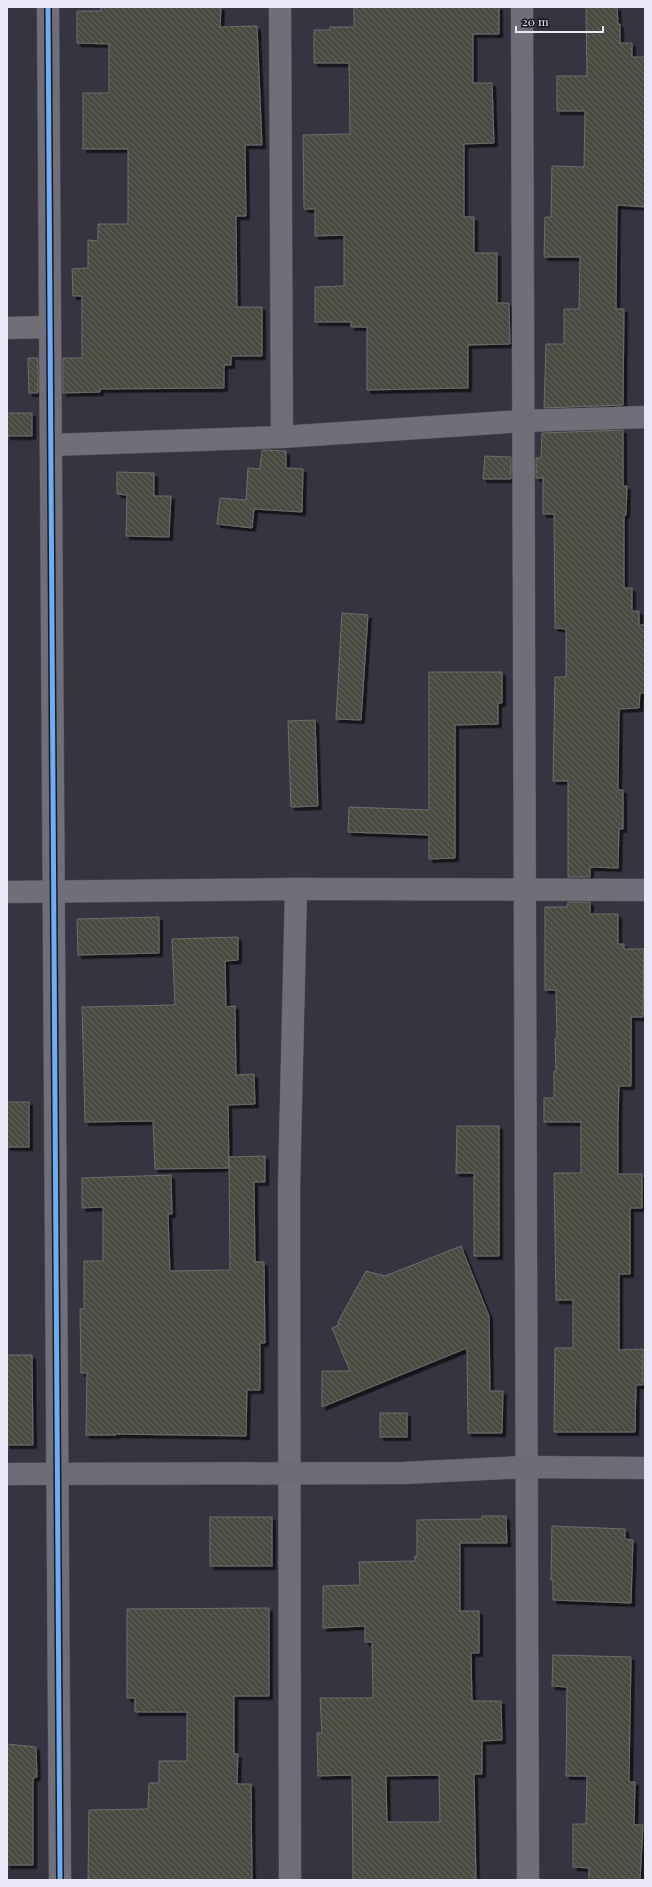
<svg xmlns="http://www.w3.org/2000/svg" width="652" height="1887" font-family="'Playfair Display',serif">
<defs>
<pattern id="building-back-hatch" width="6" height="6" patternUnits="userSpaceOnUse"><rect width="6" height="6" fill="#494c41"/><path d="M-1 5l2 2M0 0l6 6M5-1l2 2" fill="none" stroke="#63665d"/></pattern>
<filter id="shadow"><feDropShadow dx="3.5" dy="3.5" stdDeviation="0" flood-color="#0009"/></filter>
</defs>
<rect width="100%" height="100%" fill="#373441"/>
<g fill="url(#building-back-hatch)" stroke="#6d6d6e" fill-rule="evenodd" filter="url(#shadow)">
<polygon points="101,7 221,7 220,27 257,26 262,145 245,145 246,216 236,216 237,307 262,307 262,356 231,356 231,365 224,365 224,388 100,389 100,392 63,393 63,358 82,358 82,296 73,296 72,269 88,268 88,240 98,241 98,224 128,224 128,149 83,149 83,93 109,93 109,44 77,43 77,11 101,11"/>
<polygon points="354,7 499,7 499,34 473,34 473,83 492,83 494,143 464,144 464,217 474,217 474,253 497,253 497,303 509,303 510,344 468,345 468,388 367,390 367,327 351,327 351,322 315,322 315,287 344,286 344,235 315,236 315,209 304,209 303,135 350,134 349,63 314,63 314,30 330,30 330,27 354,27"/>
<polygon points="586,7 617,7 618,24 620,24 620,43 632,43 632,57 645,57 645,207 617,205 616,309 624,309 623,405 544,408 546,344 564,344 564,309 579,309 580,257 544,257 545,217 551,217 552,166 584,167 585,111 557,111 557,76 587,76"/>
<polygon points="28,358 38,358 38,393 29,393"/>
<rect x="7" y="413" width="25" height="23"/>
<polygon points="623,430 623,486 627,486 626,515 624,515 624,588 632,588 632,611 639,611 639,625 645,625 645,693 640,693 639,708 619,709 618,790 623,790 623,829 619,829 618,868 590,867 590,877 568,877 568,781 553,781 555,677 566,677 566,629 555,628 554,514 543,514 543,478 536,478 536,458 541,458 542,433"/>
<polygon points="262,450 286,451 286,468 303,469 302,512 254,509 252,528 217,524 220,498 246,500 248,468 260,469"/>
<polygon points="485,456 511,457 511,479 483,479"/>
<polygon points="117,472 154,473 154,496 171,496 169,537 126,536 127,495 117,494"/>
<polygon points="342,613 368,615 361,720 336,719"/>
<polygon points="429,672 502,672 502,703 498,703 498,724 455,725 455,858 429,859 429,835 348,832 349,807 429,810"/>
<polygon points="315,720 318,806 291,807 288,721"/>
<polygon points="568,902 590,902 590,914 618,914 618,944 624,944 624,949 644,949 643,1017 631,1017 631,1086 619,1086 618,1122 618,1174 642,1174 642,1208 630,1208 630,1274 619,1274 619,1350 643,1349 643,1385 636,1385 635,1432 554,1432 555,1348 573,1348 573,1300 556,1300 554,1173 581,1173 581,1122 544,1122 544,1098 554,1098 554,1071 556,1071 555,1038 557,1038 556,990 545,990 545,907 567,907"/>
<polygon points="159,917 159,953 78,955 77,919"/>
<polygon points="238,937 238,960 225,961 226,1007 235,1006 236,1075 254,1074 255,1104 228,1105 229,1168 155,1169 153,1121 85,1122 82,1007 175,1005 172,939"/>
<rect x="7" y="1102" width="22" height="45"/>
<polygon points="457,1126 499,1126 499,1256 474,1256 474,1173 456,1173"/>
<polygon points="265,1156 265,1182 254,1182 255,1262 264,1262 265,1343 260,1343 260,1390 247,1390 246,1436 116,1434 116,1435 86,1435 87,1373 81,1373 80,1309 84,1309 84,1261 103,1261 103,1207 82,1208 82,1178 171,1175 172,1214 168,1214 170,1271 230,1270 229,1157"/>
<polygon points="461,1246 489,1316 490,1391 503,1391 502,1433 468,1433 467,1348 322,1407 322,1371 350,1371 332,1328 339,1325 338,1322 366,1271 385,1276"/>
<polygon points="7,1355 32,1355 33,1445 7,1445"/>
<rect x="380" y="1413" width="27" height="24"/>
<path d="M482,1516H506L507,1543H460V1611H479V1653H471L472,1701H501L502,1740L482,1741V1774H474L476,1879L470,1880H353L352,1775L318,1776L317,1733H322L320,1698H373L372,1642H365V1626L323,1628V1586L360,1585L359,1562L415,1561V1556H417V1520L482,1519ZM439,1775L440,1822H387L386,1776Z"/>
<rect x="210" y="1517" width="62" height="49"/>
<polygon points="552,1526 625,1529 625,1539 633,1540 631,1603 553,1600 553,1580 551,1580"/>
<polygon points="269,1608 269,1696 234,1696 234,1754 238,1754 237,1784 251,1784 252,1880 88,1880 89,1810 148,1809 149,1783 159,1783 159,1761 187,1761 187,1712 135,1712 135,1698 127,1698 127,1609"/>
<polygon points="553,1655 631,1657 629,1782 635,1782 634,1825 643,1825 640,1880 589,1880 589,1868 573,1867 573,1824 586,1824 587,1776 566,1776 567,1687 552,1686"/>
<polygon points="7,1744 36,1747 37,1777 33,1778 33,1865 7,1865"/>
</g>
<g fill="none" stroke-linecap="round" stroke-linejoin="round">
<defs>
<g id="street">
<polyline points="48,7 60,1880"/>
<polyline points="280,7 282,437"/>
<polyline points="522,7 528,1880"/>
<polyline points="7,328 50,327"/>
<polyline points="51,445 282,437 523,421 645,417"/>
<polyline points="7,892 296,889 645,890"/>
<polyline points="290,1880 289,1188 296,889"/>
</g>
<polyline id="secondary" points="7,1474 403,1473 526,1467 645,1468"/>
</defs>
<use href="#street" stroke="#54525c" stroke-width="23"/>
<use href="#secondary" stroke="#54525c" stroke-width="23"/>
<use href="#street" stroke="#706e77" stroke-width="22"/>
<use href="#secondary" stroke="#6e6b78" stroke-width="22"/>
<defs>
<polyline id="cycleway" points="48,7 60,1880"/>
</defs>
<use href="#cycleway" stroke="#1b1923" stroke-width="8"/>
<use href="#cycleway" stroke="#6dadf4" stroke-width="5"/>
</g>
<rect width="652" height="1887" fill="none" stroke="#eae7f6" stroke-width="16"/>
<path d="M516 26v6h87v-6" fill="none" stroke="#eae7f6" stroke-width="2"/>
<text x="522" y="26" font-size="12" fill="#eae7f6" stroke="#1b1923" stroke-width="3" paint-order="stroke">20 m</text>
</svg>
